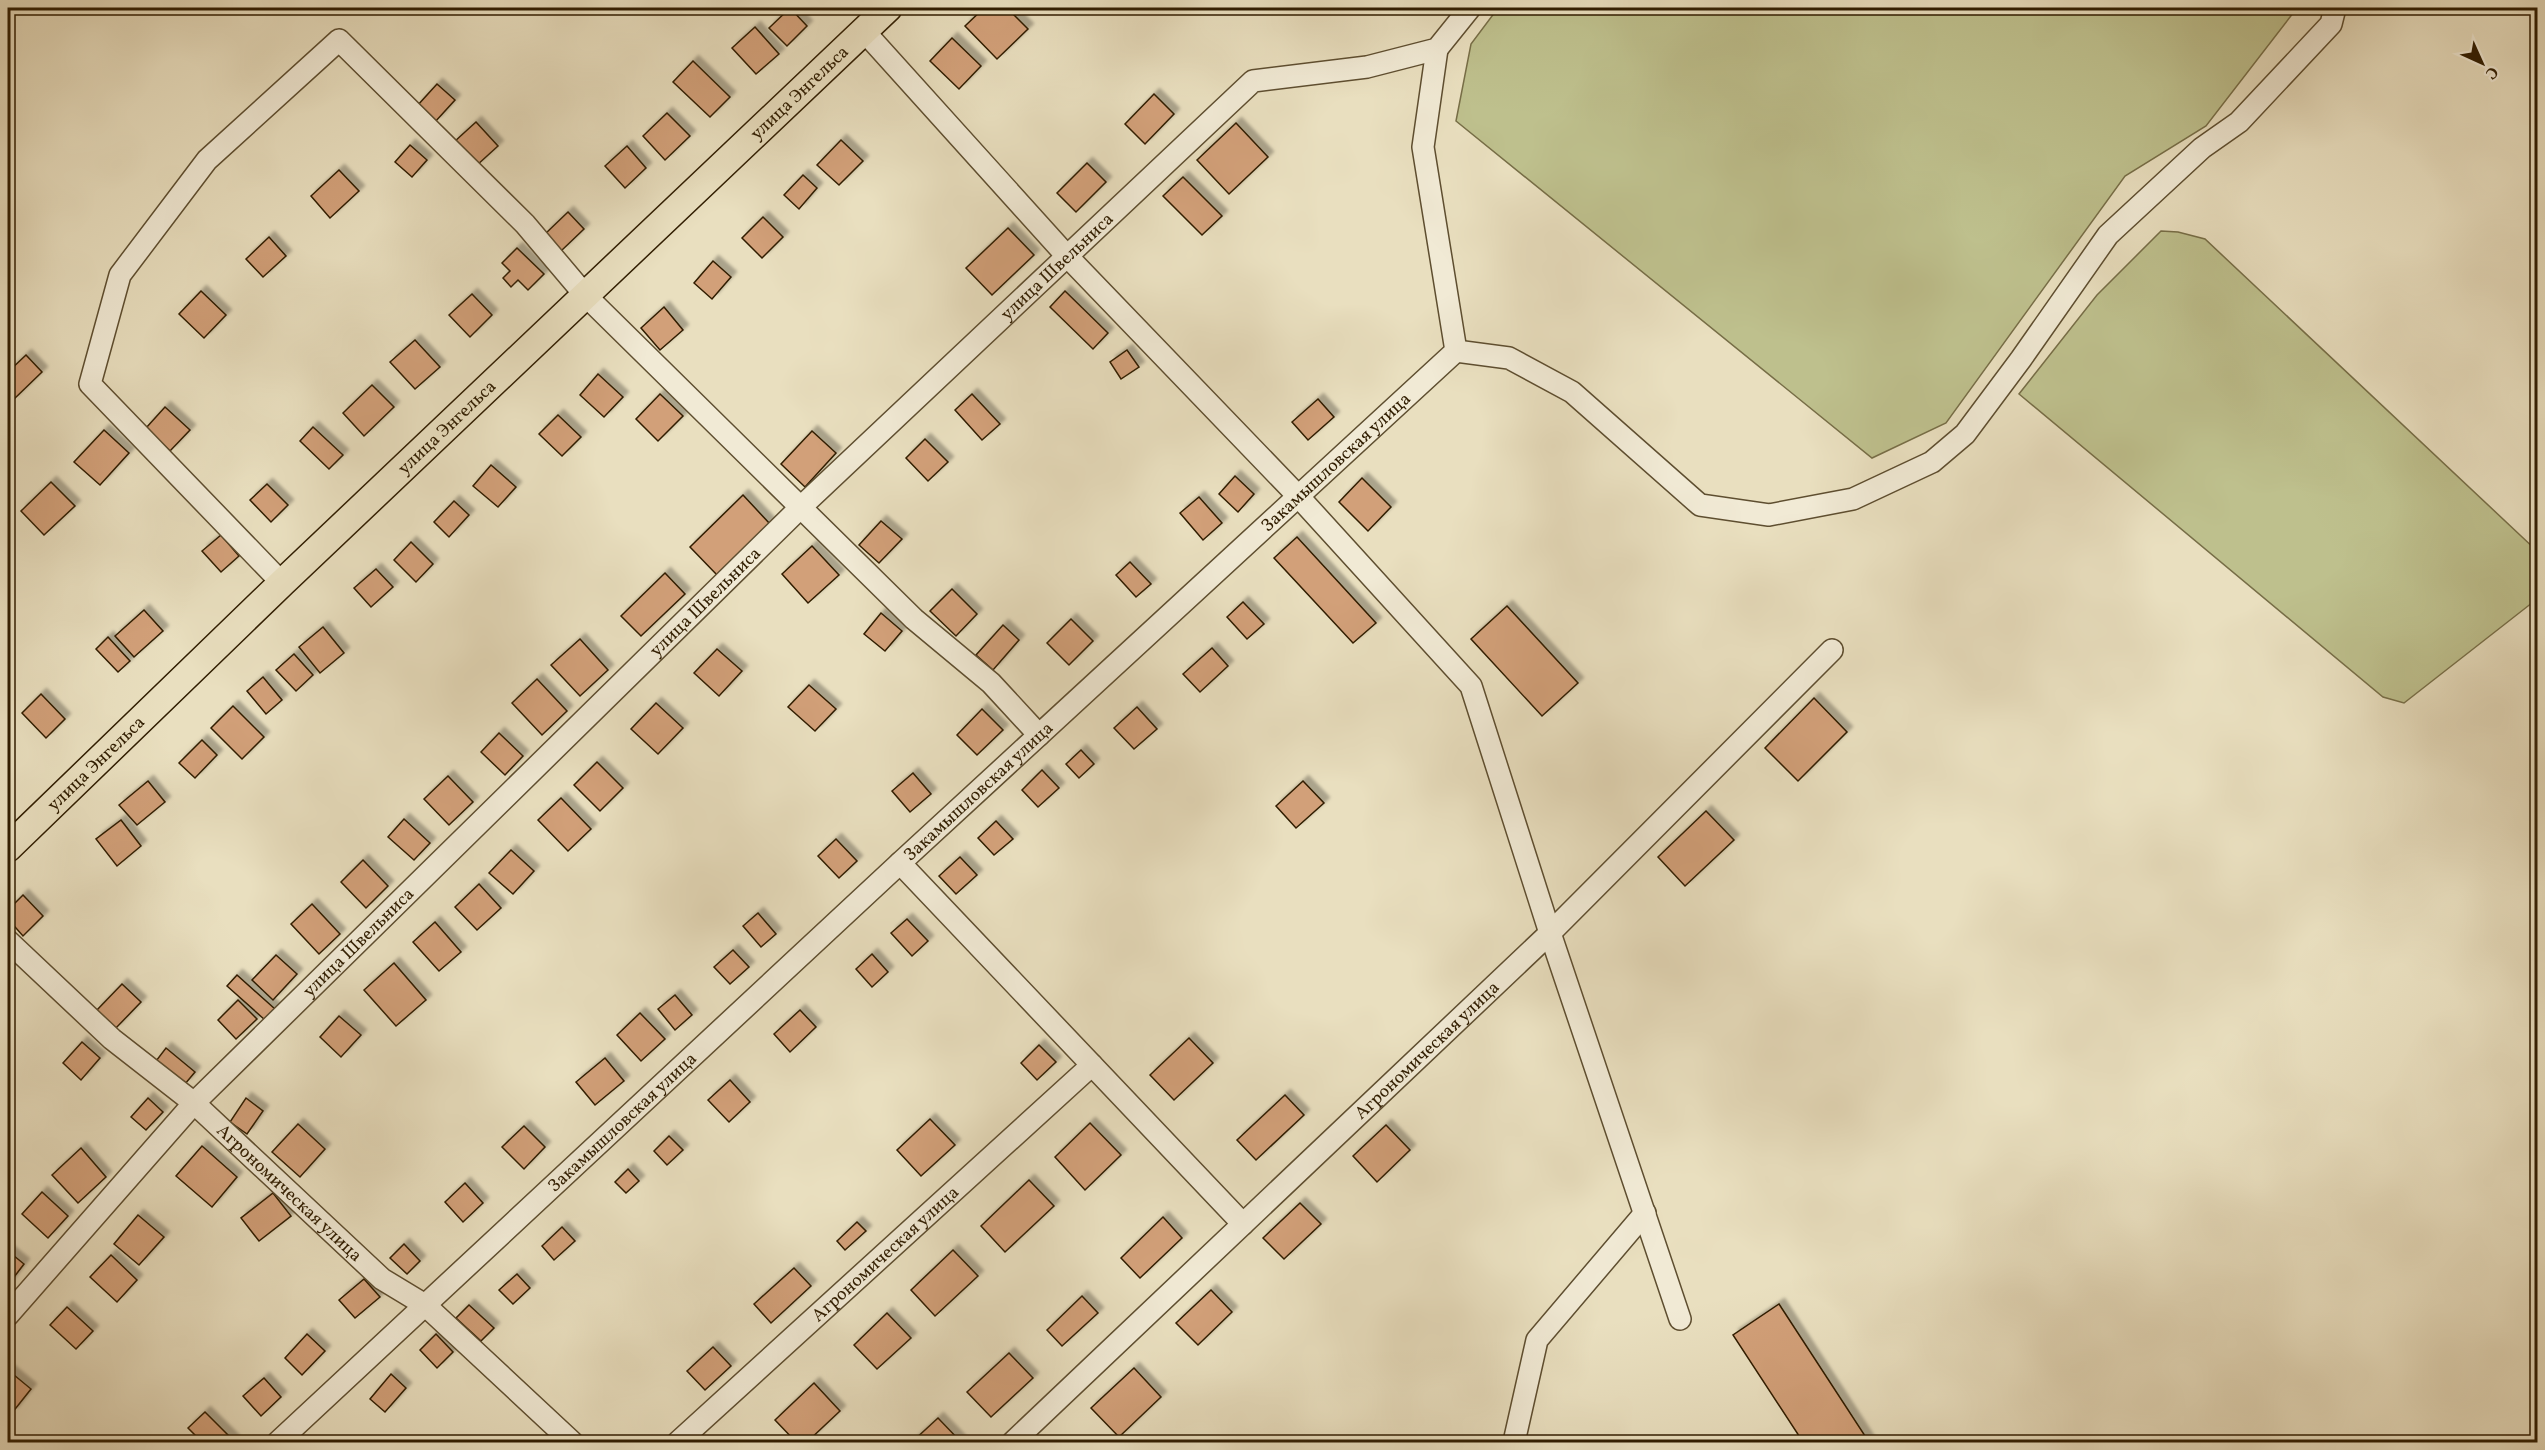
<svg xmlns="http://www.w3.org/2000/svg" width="2545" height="1450" font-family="Vollkorn,serif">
<defs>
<filter id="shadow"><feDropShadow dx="5.5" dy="-5.5" stdDeviation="1.5" flood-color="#0004"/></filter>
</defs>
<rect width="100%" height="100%" fill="#e9dfbf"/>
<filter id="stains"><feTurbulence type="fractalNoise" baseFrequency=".00333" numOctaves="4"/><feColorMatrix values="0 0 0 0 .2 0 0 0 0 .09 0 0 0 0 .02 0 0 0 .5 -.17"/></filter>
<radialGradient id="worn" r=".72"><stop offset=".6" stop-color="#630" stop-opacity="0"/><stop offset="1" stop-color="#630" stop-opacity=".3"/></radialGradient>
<g fill="#bec08d" stroke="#776e47" stroke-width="1.5">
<polygon points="1498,8 2297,8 2206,126 2125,176 1946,423 1872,458 1456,121 1471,44"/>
<polygon points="2161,231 2178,232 2205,239 2537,551 2537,599 2404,703 2383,697 2019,394 2097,295"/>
</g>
<g fill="#d2a079" stroke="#301d01" stroke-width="1.5" filter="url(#shadow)">
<polygon points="790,8 807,26 787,46 769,28"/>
<polygon points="984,8 1007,8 1028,29 997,59 965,26"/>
<polygon points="755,27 779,54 756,74 732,48"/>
<polygon points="952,38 981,66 959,89 930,61"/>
<polygon points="693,61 730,97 710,117 673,82"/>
<polygon points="437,84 455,100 435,122 417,106"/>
<polygon points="1154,94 1174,114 1145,144 1125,124"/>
<polygon points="667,113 690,136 665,160 643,136"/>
<polygon points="476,122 498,146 476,166 454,142"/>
<polygon points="1236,123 1268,157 1229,194 1197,160"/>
<polygon points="841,140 863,161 839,185 817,165"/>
<polygon points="410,145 427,160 412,177 395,162"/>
<polygon points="627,146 646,168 625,188 605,166"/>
<polygon points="1087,163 1106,182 1076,212 1057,193"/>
<polygon points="339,170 359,191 330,218 311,196"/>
<polygon points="803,175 817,188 799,209 784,195"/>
<polygon points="1183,177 1222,216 1202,235 1163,196"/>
<polygon points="568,212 584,229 561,251 545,234"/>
<polygon points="763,217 783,237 762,258 742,238"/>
<polygon points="1008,228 1034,255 992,295 966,268"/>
<polygon points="269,237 286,256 263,277 246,259"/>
<polygon points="517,248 544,274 528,290 518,280 511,287 503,278 510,271 502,263"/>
<polygon points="713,261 731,277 712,299 694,283"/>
<polygon points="201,291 226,315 204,338 179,314"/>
<polygon points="1065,291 1108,333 1093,349 1050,307"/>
<polygon points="472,294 492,315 470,337 449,315"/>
<polygon points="664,307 683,330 660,350 641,328"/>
<polygon points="415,340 440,367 415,389 390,362"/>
<polygon points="1127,350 1139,367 1121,379 1110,362"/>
<polygon points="26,355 42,372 12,401 8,397 8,372"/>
<polygon points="598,374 623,397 604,417 580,395"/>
<polygon points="372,385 394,407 364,436 343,413"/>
<polygon points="660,394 683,416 658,441 636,419"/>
<polygon points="972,394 1000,424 982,440 955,410"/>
<polygon points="1318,399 1334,417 1308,440 1292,422"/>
<polygon points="165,407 190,430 170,451 146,428"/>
<polygon points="558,415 581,437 562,456 539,434"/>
<polygon points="313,427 343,455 329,469 300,441"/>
<polygon points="104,430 129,453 100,485 74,462"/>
<polygon points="812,431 836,453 805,487 781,464"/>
<polygon points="925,439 948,462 928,481 906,458"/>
<polygon points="491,465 516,487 498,507 473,486"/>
<polygon points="1235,476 1254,494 1238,512 1219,494"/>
<polygon points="1362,478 1391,507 1368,531 1339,502"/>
<polygon points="51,482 75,506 44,535 21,511"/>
<polygon points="267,484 288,505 271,522 250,500"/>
<polygon points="743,495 770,524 717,575 690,547"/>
<polygon points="1199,497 1222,523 1203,540 1180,513"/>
<polygon points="454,501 469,515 449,537 434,522"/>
<polygon points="881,521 902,539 879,563 859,545"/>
<polygon points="221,535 239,556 221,572 202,551"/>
<polygon points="1297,537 1376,623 1353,643 1274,558"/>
<polygon points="411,542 433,564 416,582 394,560"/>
<polygon points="812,546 839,575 808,603 782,574"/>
<polygon points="1130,562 1151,584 1136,597 1116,575"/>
<polygon points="376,569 393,587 371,607 354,588"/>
<polygon points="665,573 685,594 641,636 621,616"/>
<polygon points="952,589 977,614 956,636 930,611"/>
<polygon points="1243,602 1264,624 1247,639 1227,617"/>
<polygon points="1507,606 1578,683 1542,716 1471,639"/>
<polygon points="144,610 163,631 134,657 115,636"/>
<polygon points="881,613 902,631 885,651 864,634"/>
<polygon points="1071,619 1093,641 1069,665 1047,643"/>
<polygon points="1003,625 1019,640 993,670 976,655"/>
<polygon points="323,627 344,653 320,673 299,647"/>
<polygon points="108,637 130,661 118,672 96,649"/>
<polygon points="580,639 608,670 580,696 551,665"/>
<polygon points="1212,648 1228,666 1200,692 1183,674"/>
<polygon points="717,649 742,671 719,696 694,673"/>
<polygon points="294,654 313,675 296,691 276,670"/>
<polygon points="263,677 282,700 266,714 247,691"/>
<polygon points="537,679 567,711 542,735 512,703"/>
<polygon points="809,685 836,709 815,731 788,707"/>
<polygon points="41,694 65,719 46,738 22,713"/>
<polygon points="1814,698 1847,732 1798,781 1765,748"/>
<polygon points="656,703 683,728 658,754 631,729"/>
<polygon points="233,706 264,737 242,759 211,728"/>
<polygon points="1137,707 1157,729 1134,749 1114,728"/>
<polygon points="982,709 1003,730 977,755 957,735"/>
<polygon points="499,733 523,756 505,775 481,752"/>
<polygon points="202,740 217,755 195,778 179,763"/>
<polygon points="1081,750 1094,764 1079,778 1066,764"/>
<polygon points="597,762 623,788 600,811 574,785"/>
<polygon points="1042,770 1059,788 1038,807 1022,790"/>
<polygon points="913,773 931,794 910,812 892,791"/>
<polygon points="448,776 473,802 449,825 424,799"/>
<polygon points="148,781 165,802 137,825 119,805"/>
<polygon points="1303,781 1324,803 1296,828 1276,806"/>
<polygon points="561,798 591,829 568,851 538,820"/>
<polygon points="1706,811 1734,840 1685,886 1658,857"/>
<polygon points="404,819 430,843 414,860 388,837"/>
<polygon points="121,820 141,846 117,866 96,839"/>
<polygon points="996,821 1013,839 994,855 978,838"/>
<polygon points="836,839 857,861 839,878 818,856"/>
<polygon points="511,850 534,871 513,894 489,873"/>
<polygon points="960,857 977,875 956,894 939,876"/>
<polygon points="363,860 388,886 366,908 341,882"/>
<polygon points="479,884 501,908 477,930 455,907"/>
<polygon points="23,895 43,916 23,936 8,919 8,910"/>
<polygon points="312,904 340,934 319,954 291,924"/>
<polygon points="758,913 776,934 761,947 743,926"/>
<polygon points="907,919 928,941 912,956 891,933"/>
<polygon points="435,922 461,952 439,971 413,942"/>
<polygon points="733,950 749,967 730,984 714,967"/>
<polygon points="872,954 888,972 872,987 856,969"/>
<polygon points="276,955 297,974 273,1000 252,980"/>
<polygon points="394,963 426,1000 396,1026 364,990"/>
<polygon points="237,975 275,1009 265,1020 227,986"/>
<polygon points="122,984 141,1002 115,1029 96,1011"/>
<polygon points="675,995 692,1015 675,1030 658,1009"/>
<polygon points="238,1000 257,1019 236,1039 218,1020"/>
<polygon points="800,1010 816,1027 790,1052 774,1034"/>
<polygon points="640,1013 665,1039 641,1061 617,1035"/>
<polygon points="339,1016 361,1035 341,1057 320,1037"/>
<polygon points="1189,1038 1213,1063 1174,1100 1150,1075"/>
<polygon points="82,1042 100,1058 81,1080 63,1063"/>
<polygon points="1039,1045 1056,1062 1037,1080 1021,1063"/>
<polygon points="166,1048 195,1072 185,1084 156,1061"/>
<polygon points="605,1058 624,1081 595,1105 576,1082"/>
<polygon points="730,1080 750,1102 729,1122 708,1100"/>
<polygon points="1285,1095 1304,1115 1256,1160 1237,1140"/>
<polygon points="148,1098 163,1112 146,1130 131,1117"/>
<polygon points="246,1098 263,1111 247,1134 230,1122"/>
<polygon points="930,1119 955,1145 921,1176 897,1150"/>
<polygon points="1090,1123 1121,1155 1085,1190 1055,1157"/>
<polygon points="298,1124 325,1149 300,1177 272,1152"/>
<polygon points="1386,1125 1410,1150 1377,1182 1353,1156"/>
<polygon points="524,1126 545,1147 524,1169 502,1147"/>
<polygon points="669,1136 683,1150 667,1165 654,1151"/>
<polygon points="202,1146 237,1177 212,1207 176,1176"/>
<polygon points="81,1148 106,1177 78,1203 52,1175"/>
<polygon points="628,1169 639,1181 626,1193 615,1182"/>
<polygon points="1029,1180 1054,1206 1005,1252 981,1226"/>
<polygon points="465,1183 483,1203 463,1222 445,1202"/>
<polygon points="42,1192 68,1216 48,1238 22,1214"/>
<polygon points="273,1193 291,1216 259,1241 241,1218"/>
<polygon points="1300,1203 1321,1224 1284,1259 1263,1238"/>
<polygon points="138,1215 164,1237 139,1265 114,1244"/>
<polygon points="1163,1217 1182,1238 1140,1278 1121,1258"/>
<polygon points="857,1222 866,1231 845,1250 837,1241"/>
<polygon points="562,1227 575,1241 554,1260 542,1246"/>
<polygon points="404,1244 420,1261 407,1274 390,1258"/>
<polygon points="953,1250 978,1276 935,1316 911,1290"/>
<polygon points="8,1251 24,1264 8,1285"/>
<polygon points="111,1255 137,1280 117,1302 90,1277"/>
<polygon points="794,1268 811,1286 771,1323 754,1304"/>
<polygon points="517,1274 530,1288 513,1304 499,1290"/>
<polygon points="364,1279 380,1297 355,1318 339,1300"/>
<polygon points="1211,1290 1232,1312 1198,1345 1176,1323"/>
<polygon points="1082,1296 1098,1313 1062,1346 1047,1330"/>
<polygon points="1779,1304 1869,1442 1803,1442 1733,1335"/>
<polygon points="469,1305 494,1328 481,1341 456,1318"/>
<polygon points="67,1307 93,1331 76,1349 50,1325"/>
<polygon points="887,1313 911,1338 877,1369 854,1345"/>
<polygon points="307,1334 325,1351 302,1375 285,1358"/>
<polygon points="436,1334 453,1352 437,1368 420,1350"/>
<polygon points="713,1347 731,1366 705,1390 687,1371"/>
<polygon points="1009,1353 1033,1378 991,1417 967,1392"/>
<polygon points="1134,1368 1161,1397 1119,1437 1091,1408"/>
<polygon points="8,1370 31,1389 12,1413 8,1410"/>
<polygon points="391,1374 406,1388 385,1412 370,1399"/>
<polygon points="264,1378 281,1397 261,1416 243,1396"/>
<polygon points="814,1383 840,1411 807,1442 796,1442 775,1420"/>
<polygon points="205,1412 234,1441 233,1442 202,1442 188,1428"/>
<polygon points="938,1418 961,1442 912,1442"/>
</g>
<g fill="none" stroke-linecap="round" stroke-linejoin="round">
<defs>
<g id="minor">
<polyline points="863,30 1066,255 1298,496 1471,686 1550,933 1680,1319"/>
<polyline points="1456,351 1509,358 1572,392 1700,505 1769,515 1853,499 1932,462 1965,434 2021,359 2108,235 2202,148 2239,122 2331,24 2335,8"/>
<polyline points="282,583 90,384 120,275 207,160 339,40 525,224 585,295 914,619 991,683 1039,735"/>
<polyline points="900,863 1243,1224"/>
<path id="s1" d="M8,941L112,1039L194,1103L382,1279L425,1305L572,1442"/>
<path id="s2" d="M8,1315L194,1103L802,506L1253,81L1367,67L1437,49L1470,8"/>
<path id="s3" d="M278,1442L900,863L1456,351L1423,147L1437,49"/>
<path id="s4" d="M678,1442L1092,1065"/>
<path id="s5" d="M1013,1442L1550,933L1832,650"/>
<polyline points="1514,1442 1537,1340 1645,1213"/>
</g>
<g id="major">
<path id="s6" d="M8,848L282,583L888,8"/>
</g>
</defs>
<use href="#minor" stroke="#5e4e30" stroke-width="24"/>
<use href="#major" stroke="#301d01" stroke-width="30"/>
<use href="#minor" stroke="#f1ead5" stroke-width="21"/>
<use href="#major" stroke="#e9dfbf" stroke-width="27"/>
</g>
<g text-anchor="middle" stroke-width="6" stroke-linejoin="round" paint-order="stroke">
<g font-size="18" fill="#301d01" stroke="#f1ead5">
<text dy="6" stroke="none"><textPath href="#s6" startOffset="1094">улица Энгельса</textPath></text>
<text dy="6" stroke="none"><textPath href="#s2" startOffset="1484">улица Швельниса</textPath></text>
<text dy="6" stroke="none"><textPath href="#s6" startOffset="608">улица Энгельса</textPath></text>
<text dy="6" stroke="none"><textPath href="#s3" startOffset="1442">Закамышловская улица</textPath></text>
<text dy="6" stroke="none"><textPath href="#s2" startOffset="998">улица Швельниса</textPath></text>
<text dy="6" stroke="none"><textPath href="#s6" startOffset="122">улица Энгельса</textPath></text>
<text dy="6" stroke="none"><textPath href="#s3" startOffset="956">Закамышловская улица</textPath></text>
<text dy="6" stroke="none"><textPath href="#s2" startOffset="512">улица Швельниса</textPath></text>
<text dy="6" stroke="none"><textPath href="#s5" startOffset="570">Агрономическая улица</textPath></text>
<text dy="6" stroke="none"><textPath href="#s3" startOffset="470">Закамышловская улица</textPath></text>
<text dy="6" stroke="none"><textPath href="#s1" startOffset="378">Агрономическая улица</textPath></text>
<text dy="6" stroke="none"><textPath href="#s4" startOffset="280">Агрономическая улица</textPath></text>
</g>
</g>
<rect width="2545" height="1450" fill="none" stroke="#e9dfbf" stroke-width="30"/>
<rect x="9" y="9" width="2527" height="1432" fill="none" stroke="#301d01" stroke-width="3"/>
<rect x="15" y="15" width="2515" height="1420" fill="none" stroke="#301d01" stroke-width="1.5"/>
<g transform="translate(2482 63) rotate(135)" stroke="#f1ead5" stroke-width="4.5" paint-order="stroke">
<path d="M0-4.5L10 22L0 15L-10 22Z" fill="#301d01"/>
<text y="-9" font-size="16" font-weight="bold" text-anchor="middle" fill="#301d01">С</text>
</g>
<rect width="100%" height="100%" filter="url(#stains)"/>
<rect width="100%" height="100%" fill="url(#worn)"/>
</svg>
